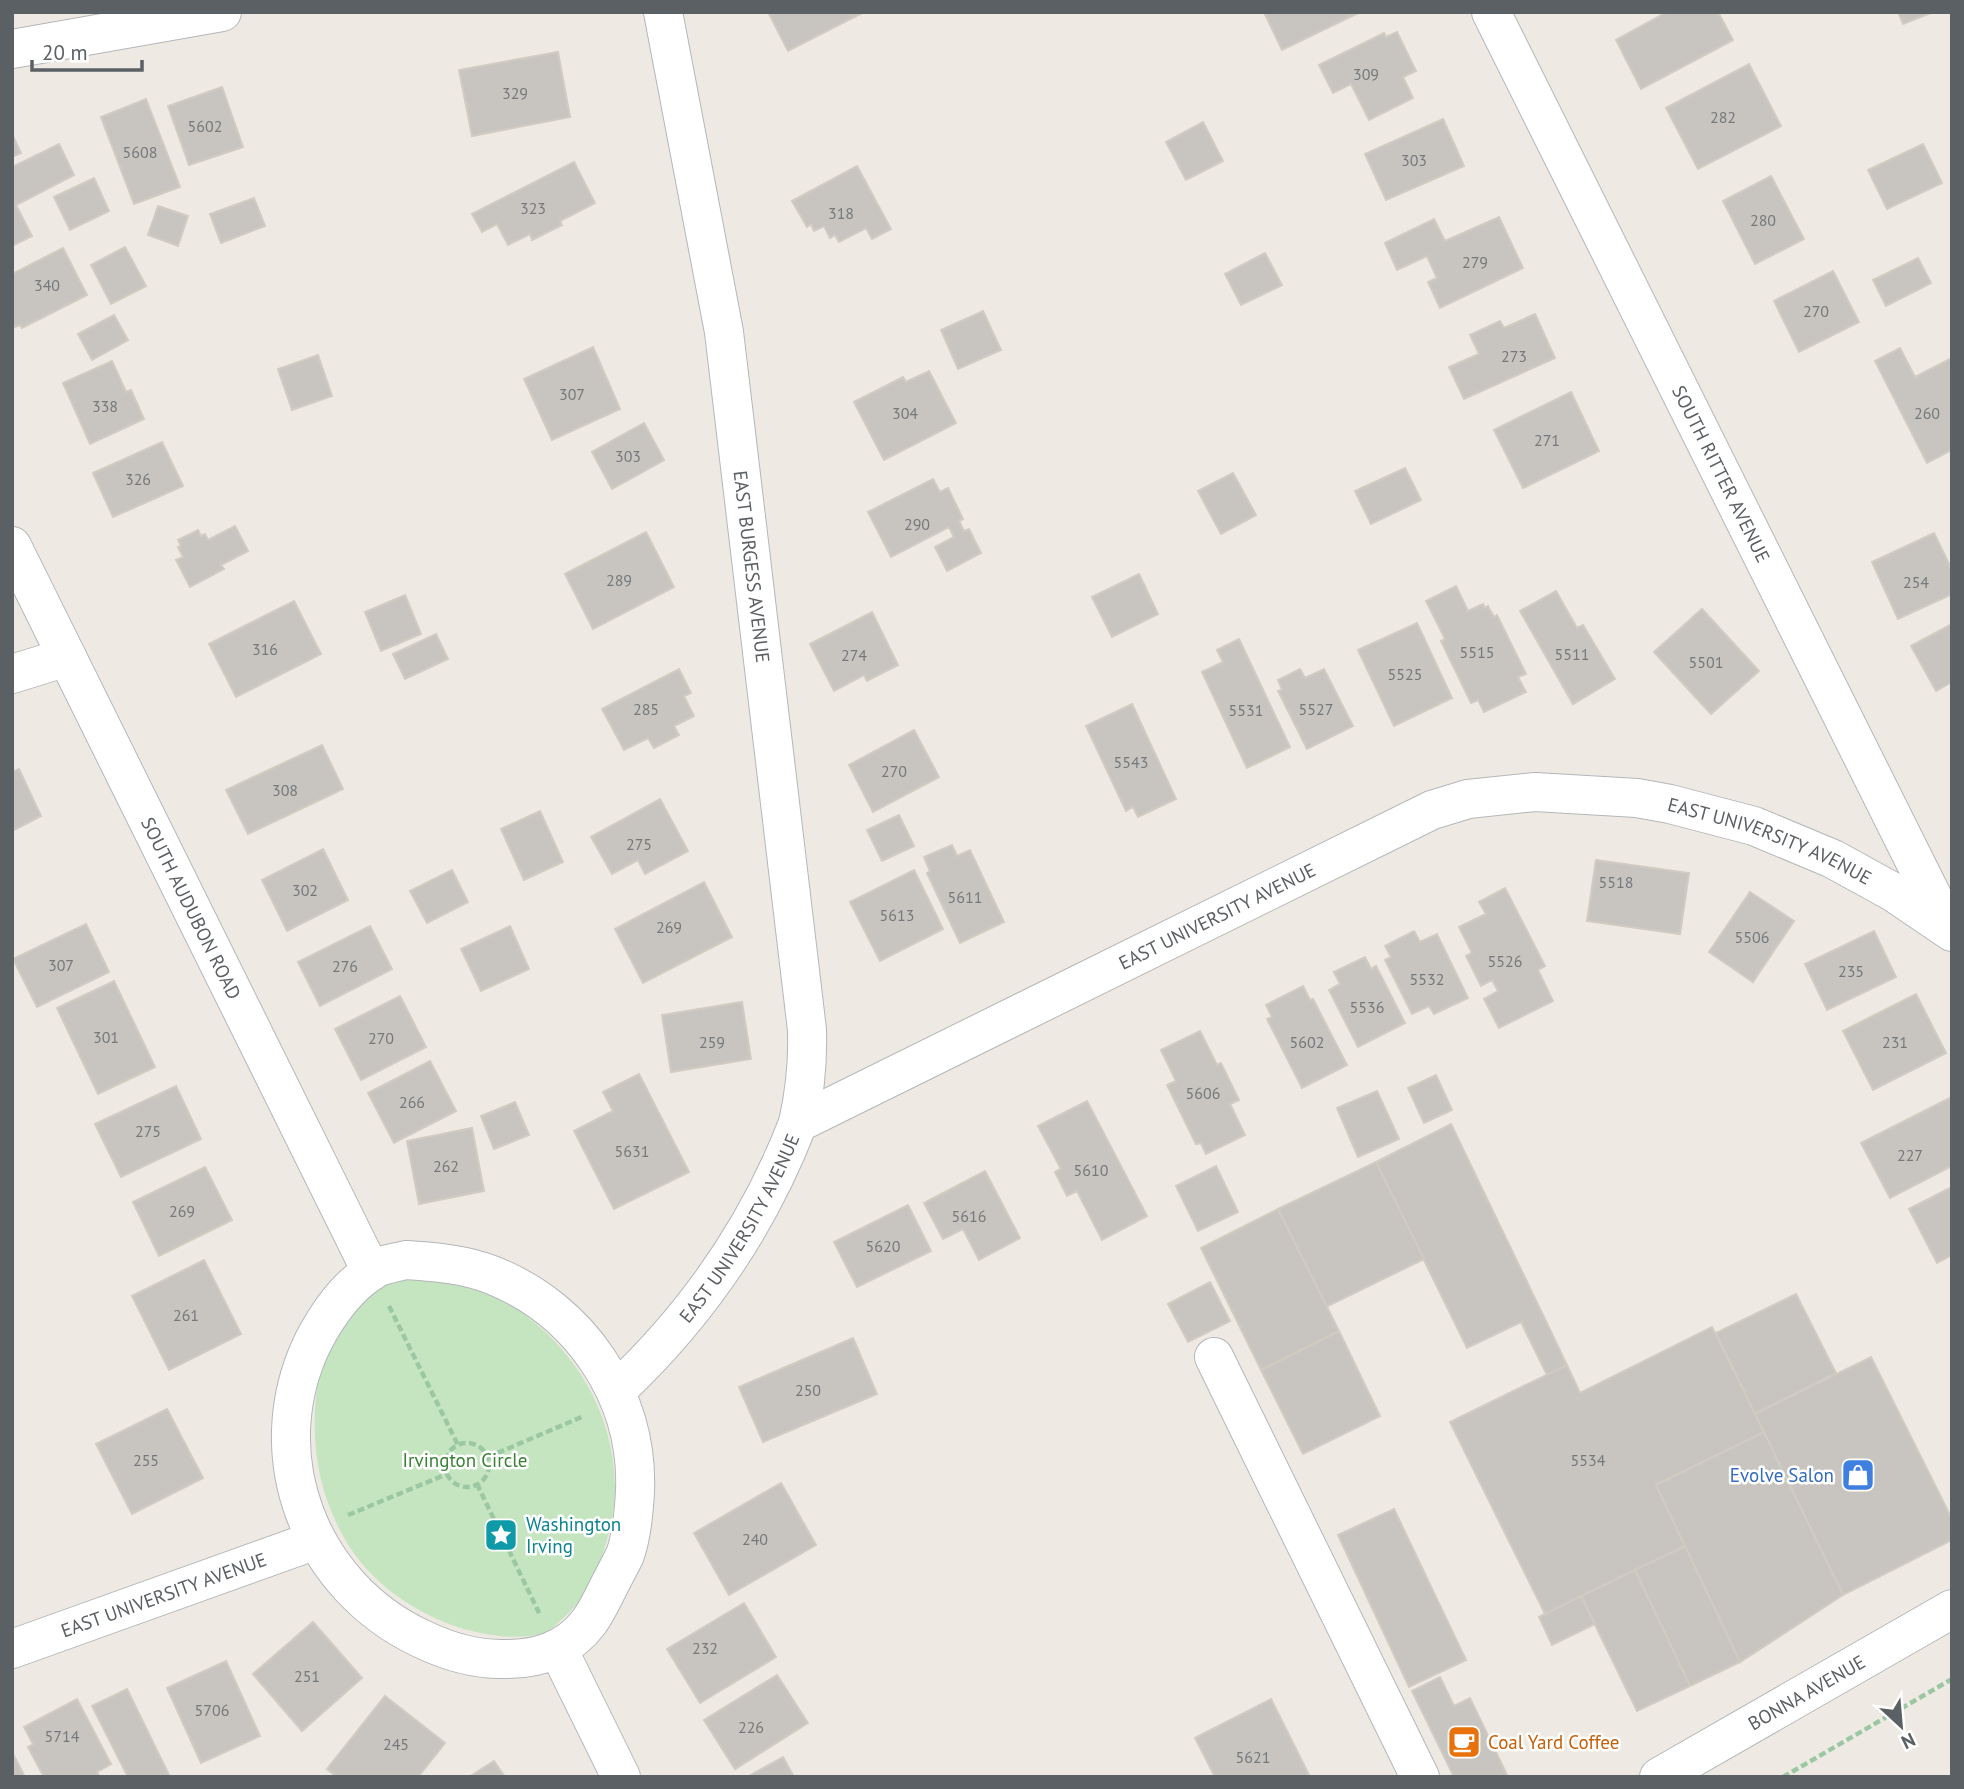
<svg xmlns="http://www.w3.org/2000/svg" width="1964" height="1789" font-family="'PT Sans',sans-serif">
<rect width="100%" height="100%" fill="#eeeae3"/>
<path fill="#c5e5c0" d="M421,1275C440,1279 471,1282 487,1291C561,1329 613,1400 615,1484C616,1509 609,1533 602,1557C594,1583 580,1604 559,1622C556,1625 551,1630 547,1632C521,1641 489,1636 464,1629C421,1616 379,1589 353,1552C317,1499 308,1437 319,1375C321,1366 321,1357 324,1349C327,1341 335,1334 340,1327C365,1294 378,1282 421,1275Z"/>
<g fill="#c8c5c1" stroke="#d2cbc2" stroke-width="2">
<polygon points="768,12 864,12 788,51"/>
<polygon points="1264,12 1358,12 1358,13 1282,50"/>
<polygon points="1667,12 1722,12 1719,14 1733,40 1641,89 1616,40"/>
<polygon points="1898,12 1933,12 1903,24"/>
<polygon points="1397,32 1416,71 1403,77 1413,98 1369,120 1351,84 1333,93 1319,65 1384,33 1386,37"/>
<polygon points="558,52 570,117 472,136 459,70"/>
<polygon points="1749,64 1781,126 1698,169 1666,108"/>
<polygon points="222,87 243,147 189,165 168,106"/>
<polygon points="146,99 180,187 134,204 101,117"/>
<polygon points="1443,119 1464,166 1386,200 1365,154"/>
<polygon points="1203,122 1223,161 1186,180 1166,142"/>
<polygon points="12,134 21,153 12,157"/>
<polygon points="59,144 74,175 16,205 32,236 12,246 12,167"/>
<polygon points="1923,144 1942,183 1887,209 1868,170"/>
<polygon points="574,162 595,203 560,221 562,225 532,240 530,234 508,245 497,224 482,232 472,214"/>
<polygon points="857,166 891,229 872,239 866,228 839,242 835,235 830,238 824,226 814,231 811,224 807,227 792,201"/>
<polygon points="1771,176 1804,239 1755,264 1723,201"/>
<polygon points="94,178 109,211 70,230 54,197"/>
<polygon points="254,198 265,226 221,243 210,214"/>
<polygon points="158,206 188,216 178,246 148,235"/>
<polygon points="1499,217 1523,268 1440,308 1428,282 1437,278 1427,256 1397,270 1385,243 1434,219 1445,241"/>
<polygon points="125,247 146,286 111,304 91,265"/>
<polygon points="63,248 87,295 22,328 20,325 12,328 12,274"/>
<polygon points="1265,253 1282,285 1241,305 1225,274"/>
<polygon points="1918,258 1931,283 1886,306 1873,280"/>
<polygon points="1833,271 1859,322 1799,352 1774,301"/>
<polygon points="983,311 1001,350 958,369 941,330"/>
<polygon points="1535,314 1555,358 1464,399 1449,367 1479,354 1470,335 1500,321 1504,328"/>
<polygon points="114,315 128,340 92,360 78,334"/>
<polygon points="593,347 620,409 552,440 524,379"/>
<polygon points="1900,348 1915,377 1952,358 1952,450 1927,463 1875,361"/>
<polygon points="318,355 332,396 292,410 278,369"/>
<polygon points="112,361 126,392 131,390 144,419 90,444 63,383"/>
<polygon points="929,371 956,423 884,460 854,402 903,377 906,382"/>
<polygon points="1571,392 1599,451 1523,488 1494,430"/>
<polygon points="644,423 664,460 612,489 592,452"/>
<polygon points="162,442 183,486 113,517 93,473"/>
<polygon points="1405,468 1421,500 1371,524 1355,491"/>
<polygon points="1233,473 1256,515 1221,534 1198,491"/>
<polygon points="933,479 940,492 948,488 963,519 959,521 964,531 969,529 981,553 947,571 935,547 954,537 949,527 891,557 868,512"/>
<polygon points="235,526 248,551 221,565 224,569 190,587 176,560 183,557 178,547 181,546 178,540 198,530 201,536 205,534 208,540"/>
<polygon points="646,532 674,587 593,629 565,574"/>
<polygon points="1934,533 1952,570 1952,594 1898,619 1872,562"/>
<polygon points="1139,574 1158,614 1112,637 1092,597"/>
<polygon points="1456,586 1468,611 1483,604 1485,608 1488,606 1494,617 1497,615 1526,674 1518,677 1526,692 1484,712 1478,700 1471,703 1441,641 1445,639 1426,601"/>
<polygon points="1556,591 1577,628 1583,625 1615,679 1573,704 1520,611"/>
<polygon points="405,595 421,634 381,651 365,612"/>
<polygon points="294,601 321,654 236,697 209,644"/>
<polygon points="1702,609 1759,671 1711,714 1654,652"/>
<polygon points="872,612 898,665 867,681 864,675 834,691 810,644"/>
<polygon points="1417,623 1452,698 1394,726 1358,650"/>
<polygon points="1952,624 1952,682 1936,691 1911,646"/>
<polygon points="436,634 448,659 405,679 393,654"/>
<polygon points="1239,639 1290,747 1247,768 1202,672 1223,662 1217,650"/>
<polygon points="679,669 691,693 684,696 694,716 674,726 679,735 654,748 648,738 624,750 602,709"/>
<polygon points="1300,669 1305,678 1324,669 1353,726 1307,749 1278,691 1282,690 1278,680"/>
<polygon points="1132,704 1176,799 1138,817 1133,807 1126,811 1086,726"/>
<polygon points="914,730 939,777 873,812 849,765"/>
<polygon points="322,745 343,789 248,834 226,790"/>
<polygon points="19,769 41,816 12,831 12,772"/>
<polygon points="660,799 688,851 645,874 638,860 612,874 591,837"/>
<polygon points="540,811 563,862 524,880 501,829"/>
<polygon points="899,815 914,846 882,861 867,830"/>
<polygon points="952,845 957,856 970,850 1004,922 960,943 927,873 930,871 924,857"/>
<polygon points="323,849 348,900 287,931 262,880"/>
<polygon points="1596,860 1689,873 1680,934 1587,921"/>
<polygon points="452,870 468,902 427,923 410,891"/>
<polygon points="914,870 943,929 880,961 850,902"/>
<polygon points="704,882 732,937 643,983 615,929"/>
<polygon points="1505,888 1545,966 1538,970 1553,1001 1499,1028 1484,999 1498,991 1492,980 1481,986 1466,956 1472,953 1459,927 1486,914 1479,902"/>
<polygon points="1750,892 1794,921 1753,982 1709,952"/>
<polygon points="86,924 109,972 37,1007 13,959"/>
<polygon points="370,926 392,969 320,1006 298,962"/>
<polygon points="510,926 529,969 481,991 461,949"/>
<polygon points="1414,931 1420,942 1437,934 1468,998 1434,1014 1429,1006 1412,1014 1385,960 1391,957 1385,946"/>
<polygon points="1874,931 1896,977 1827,1010 1805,964"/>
<polygon points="1365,957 1371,969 1376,966 1405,1023 1358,1047 1329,990 1340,984 1334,972"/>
<polygon points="114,981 155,1067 98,1094 57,1008"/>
<polygon points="1303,986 1310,1000 1313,999 1347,1065 1302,1088 1267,1019 1272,1017 1266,1005"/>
<polygon points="1916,994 1946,1053 1873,1090 1843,1031"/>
<polygon points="400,996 426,1047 361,1080 335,1029"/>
<polygon points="742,1002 751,1059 671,1072 662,1015"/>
<polygon points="1200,1031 1217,1065 1221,1063 1239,1100 1230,1104 1245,1135 1206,1154 1201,1143 1196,1144 1167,1085 1176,1081 1161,1050"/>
<polygon points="430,1061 456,1111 394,1143 368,1093"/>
<polygon points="639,1074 689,1172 614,1209 574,1131 613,1111 603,1092"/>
<polygon points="1436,1075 1452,1110 1424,1123 1408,1088"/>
<polygon points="176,1086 201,1139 121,1177 95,1124"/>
<polygon points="1377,1091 1399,1139 1358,1157 1337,1108"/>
<polygon points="1952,1097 1952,1166 1890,1198 1861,1143"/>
<polygon points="1087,1101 1147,1216 1102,1240 1077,1191 1067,1196 1055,1172 1061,1169 1038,1126"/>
<polygon points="515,1102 529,1135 494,1149 481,1116"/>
<polygon points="1451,1124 1567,1365 1547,1375 1521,1322 1467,1348 1376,1162"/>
<polygon points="472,1128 484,1191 419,1204 407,1141"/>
<polygon points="1376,1162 1424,1259 1326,1307 1278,1209"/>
<polygon points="1216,1166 1238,1212 1198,1231 1176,1186"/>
<polygon points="205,1167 232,1220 159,1256 133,1202"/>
<polygon points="985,1171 1020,1238 979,1260 963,1229 943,1239 924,1203"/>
<polygon points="1952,1187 1952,1255 1937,1263 1909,1209"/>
<polygon points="908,1205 931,1251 857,1287 834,1242"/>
<polygon points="1278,1209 1339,1331 1261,1370 1201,1248"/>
<polygon points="204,1260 241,1334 169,1370 132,1296"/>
<polygon points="1210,1282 1230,1321 1188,1342 1168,1304"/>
<polygon points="1796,1294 1836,1373 1755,1414 1716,1333"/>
<polygon points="1712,1327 1764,1432 1656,1485 1685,1546 1545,1614 1450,1422 1567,1365 1580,1393"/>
<polygon points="1339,1331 1380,1416 1303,1454 1261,1370"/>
<polygon points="853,1338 877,1394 763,1442 739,1387"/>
<polygon points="1871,1357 1952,1519 1952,1540 1843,1595 1755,1414"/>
<polygon points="167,1409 203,1478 132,1514 96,1444"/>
<polygon points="1764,1432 1843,1595 1740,1662 1656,1485"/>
<polygon points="781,1483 816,1545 729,1595 694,1533"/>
<polygon points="1394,1509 1466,1660 1409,1687 1338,1535"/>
<polygon points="1685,1546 1740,1662 1690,1686 1635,1570"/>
<polygon points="1635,1570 1690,1686 1637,1711 1581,1596"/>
<polygon points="1581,1596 1595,1624 1552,1645 1539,1617"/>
<polygon points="744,1603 776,1657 700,1703 667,1649"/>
<polygon points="313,1622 362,1678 302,1731 253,1674"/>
<polygon points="226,1661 260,1736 201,1763 167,1688"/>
<polygon points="777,1675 808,1723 735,1769 704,1720"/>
<polygon points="1440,1677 1454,1706 1470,1698 1508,1777 1454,1777 1412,1691"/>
<polygon points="127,1689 170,1777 128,1777 92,1706"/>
<polygon points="385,1696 445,1743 418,1777 337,1777 327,1769"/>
<polygon points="77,1699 111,1764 97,1772 100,1777 44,1777 28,1747 33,1744 24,1727"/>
<polygon points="1271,1699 1310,1777 1215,1777 1195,1738"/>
<polygon points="12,1752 25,1777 12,1777"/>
<polygon points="783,1757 794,1777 747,1777"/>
<polygon points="494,1761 505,1777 469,1777"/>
</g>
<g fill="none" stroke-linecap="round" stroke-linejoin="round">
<defs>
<g id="minor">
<path id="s1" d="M663,12L724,332L807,1030C808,1061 805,1092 798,1123"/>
<path id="s2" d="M1491,12L1948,928"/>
<polyline points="12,49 222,12"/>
<path id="s3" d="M12,546L371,1271"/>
<polyline points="12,674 67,657"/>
<path d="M406,1260C435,1262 465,1264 492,1275C580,1310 639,1396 635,1491C634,1511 632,1535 625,1555C620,1565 614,1576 609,1586C603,1598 597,1611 589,1622C567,1651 536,1660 501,1659C473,1659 447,1651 422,1639C310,1587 258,1455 313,1342C327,1315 345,1288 372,1271C381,1264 395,1263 406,1260Z"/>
<polyline points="1214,1357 1420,1777"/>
<path id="s4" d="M616,1391C697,1315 758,1227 798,1123L1432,810L1468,799L1535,792L1637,798L1670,804L1754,826L1833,859L1893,892L1952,932"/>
<path id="s5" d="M12,1649L316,1540"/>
<polyline points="558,1649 621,1777"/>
<path id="s6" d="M1659,1777L1952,1609"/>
</g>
</defs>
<use href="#minor" stroke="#b4b7ba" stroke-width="40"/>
<g stroke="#9bc8a2" stroke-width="4.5" stroke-dasharray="7 3.5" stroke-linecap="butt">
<polyline points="389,1306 458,1445"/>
<circle cx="467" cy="1465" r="22"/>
<polyline points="488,1457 584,1416"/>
<polyline points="477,1484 540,1615"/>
<polyline points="348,1515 447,1474"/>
<polyline points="1783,1777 1952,1679"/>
</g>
<use href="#minor" stroke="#fff" stroke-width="38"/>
</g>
<defs>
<symbol id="shop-square" viewBox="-11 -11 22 22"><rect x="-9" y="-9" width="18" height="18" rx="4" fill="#3f7fe0" stroke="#fff"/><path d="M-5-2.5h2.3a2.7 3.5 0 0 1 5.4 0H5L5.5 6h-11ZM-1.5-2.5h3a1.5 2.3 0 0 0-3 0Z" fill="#fff"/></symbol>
<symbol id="sight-square" viewBox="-11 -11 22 22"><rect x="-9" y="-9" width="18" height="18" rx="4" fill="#0f9aa8" stroke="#fff"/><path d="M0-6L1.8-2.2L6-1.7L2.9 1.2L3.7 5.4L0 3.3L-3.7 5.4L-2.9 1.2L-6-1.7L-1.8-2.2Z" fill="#fff"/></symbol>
<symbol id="cafe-square" viewBox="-11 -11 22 22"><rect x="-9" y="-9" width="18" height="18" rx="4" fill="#e8710a" stroke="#fff"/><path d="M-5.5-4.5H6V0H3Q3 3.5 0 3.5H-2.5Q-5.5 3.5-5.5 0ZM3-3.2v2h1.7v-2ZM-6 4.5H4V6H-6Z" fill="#fff"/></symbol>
</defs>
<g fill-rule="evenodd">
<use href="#shop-square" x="1839" y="1456" width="38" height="38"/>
<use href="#sight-square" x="482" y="1516" width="38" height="38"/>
<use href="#cafe-square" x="1445" y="1723" width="38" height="38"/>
</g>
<g text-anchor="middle" stroke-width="5" stroke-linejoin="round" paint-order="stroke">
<g font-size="16" fill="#76797b">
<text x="1366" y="80">309</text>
<text x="515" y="99">329</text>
<text x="1723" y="123">282</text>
<text x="205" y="132">5602</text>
<text x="140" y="158">5608</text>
<text x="1414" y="166">303</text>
<text x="533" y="214">323</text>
<text x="841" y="219">318</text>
<text x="1763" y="226">280</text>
<text x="1475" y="268">279</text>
<text x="47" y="291">340</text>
<text x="1816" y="317">270</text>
<text x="1514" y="362">273</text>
<text x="572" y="400">307</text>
<text x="105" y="412">338</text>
<text x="905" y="419">304</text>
<text x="1927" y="419">260</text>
<text x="1547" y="446">271</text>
<text x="628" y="462">303</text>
<text x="138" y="485">326</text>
<text x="917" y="530">290</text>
<text x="619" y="586">289</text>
<text x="1916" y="588">254</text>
<text x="265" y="655">316</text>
<text x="1477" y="658">5515</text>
<text x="1572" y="660">5511</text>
<text x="854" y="661">274</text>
<text x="1706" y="668">5501</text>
<text x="1405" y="680">5525</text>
<text x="646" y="715">285</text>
<text x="1316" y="715">5527</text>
<text x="1246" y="716">5531</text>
<text x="1131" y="768">5543</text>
<text x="894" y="777">270</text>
<text x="285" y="796">308</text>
<text x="639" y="850">275</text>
<text x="1616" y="888">5518</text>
<text x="305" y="896">302</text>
<text x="965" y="903">5611</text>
<text x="897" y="921">5613</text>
<text x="669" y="933">269</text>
<text x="1752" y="943">5506</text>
<text x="1505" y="967">5526</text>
<text x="61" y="971">307</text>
<text x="345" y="972">276</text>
<text x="1851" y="977">235</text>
<text x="1427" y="985">5532</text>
<text x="1367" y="1013">5536</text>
<text x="106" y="1043">301</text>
<text x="381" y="1044">270</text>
<text x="712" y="1048">259</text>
<text x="1307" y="1048">5602</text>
<text x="1895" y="1048">231</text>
<text x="1203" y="1099">5606</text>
<text x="412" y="1108">266</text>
<text x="148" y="1137">275</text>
<text x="632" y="1157">5631</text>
<text x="1910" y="1161">227</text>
<text x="446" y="1172">262</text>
<text x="1091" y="1176">5610</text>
<text x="182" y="1217">269</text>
<text x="969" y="1222">5616</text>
<text x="883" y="1252">5620</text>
<text x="186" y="1321">261</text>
<text x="808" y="1396">250</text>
<text x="146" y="1466">255</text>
<text x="1588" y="1466">5534</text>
<text x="755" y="1545">240</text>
<text x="705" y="1654">232</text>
<text x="307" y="1682">251</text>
<text x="212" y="1716">5706</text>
<text x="751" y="1733">226</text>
<text x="62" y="1742">5714</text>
<text x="396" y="1750">245</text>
<text x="1253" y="1763">5621</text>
</g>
<g font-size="19" fill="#5b6064" stroke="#fff">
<text dy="7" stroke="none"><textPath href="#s2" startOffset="516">SOUTH RITTER AVENUE</textPath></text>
<text dy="7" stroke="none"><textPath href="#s1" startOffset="562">EAST BURGESS AVENUE</textPath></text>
<text dy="7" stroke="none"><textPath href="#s4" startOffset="1381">EAST UNIVERSITY AVENUE</textPath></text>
<text dy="7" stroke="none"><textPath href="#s3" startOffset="404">SOUTH AUDUBON ROAD</textPath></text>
<text dy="7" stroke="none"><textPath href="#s4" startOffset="794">EAST UNIVERSITY AVENUE</textPath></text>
<text dy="7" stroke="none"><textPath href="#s4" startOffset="206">EAST UNIVERSITY AVENUE</textPath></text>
<text dy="7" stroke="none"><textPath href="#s5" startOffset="161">EAST UNIVERSITY AVENUE</textPath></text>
<text dy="7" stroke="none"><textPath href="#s6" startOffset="170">BONNA AVENUE</textPath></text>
</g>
<g font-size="19" fill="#3c8036" stroke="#fff">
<text x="465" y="1467">Irvington Circle</text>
</g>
<g font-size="19" fill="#366cbe" stroke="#fff" text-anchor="end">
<text x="1834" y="1482">Evolve Salon</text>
</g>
<g font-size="19" fill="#0d838f" stroke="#fff" text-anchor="start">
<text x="526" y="1531">Washington<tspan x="526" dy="22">Irving</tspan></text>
</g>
<g font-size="19" fill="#c56008" stroke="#fff" text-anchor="start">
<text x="1488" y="1749">Coal Yard Coffee</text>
</g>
</g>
<rect width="1964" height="1789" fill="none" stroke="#5b6064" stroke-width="28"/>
<g transform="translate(1901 1726) rotate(154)" stroke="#ffffff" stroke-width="5" paint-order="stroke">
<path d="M0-5L12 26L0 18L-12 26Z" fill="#5b6064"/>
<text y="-10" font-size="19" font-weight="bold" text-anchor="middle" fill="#5b6064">N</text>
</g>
<path d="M32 60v10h110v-10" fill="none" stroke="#5b6064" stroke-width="3.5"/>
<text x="42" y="60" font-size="21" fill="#5b6064" stroke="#ffffff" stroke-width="5" paint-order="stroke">20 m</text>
</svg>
